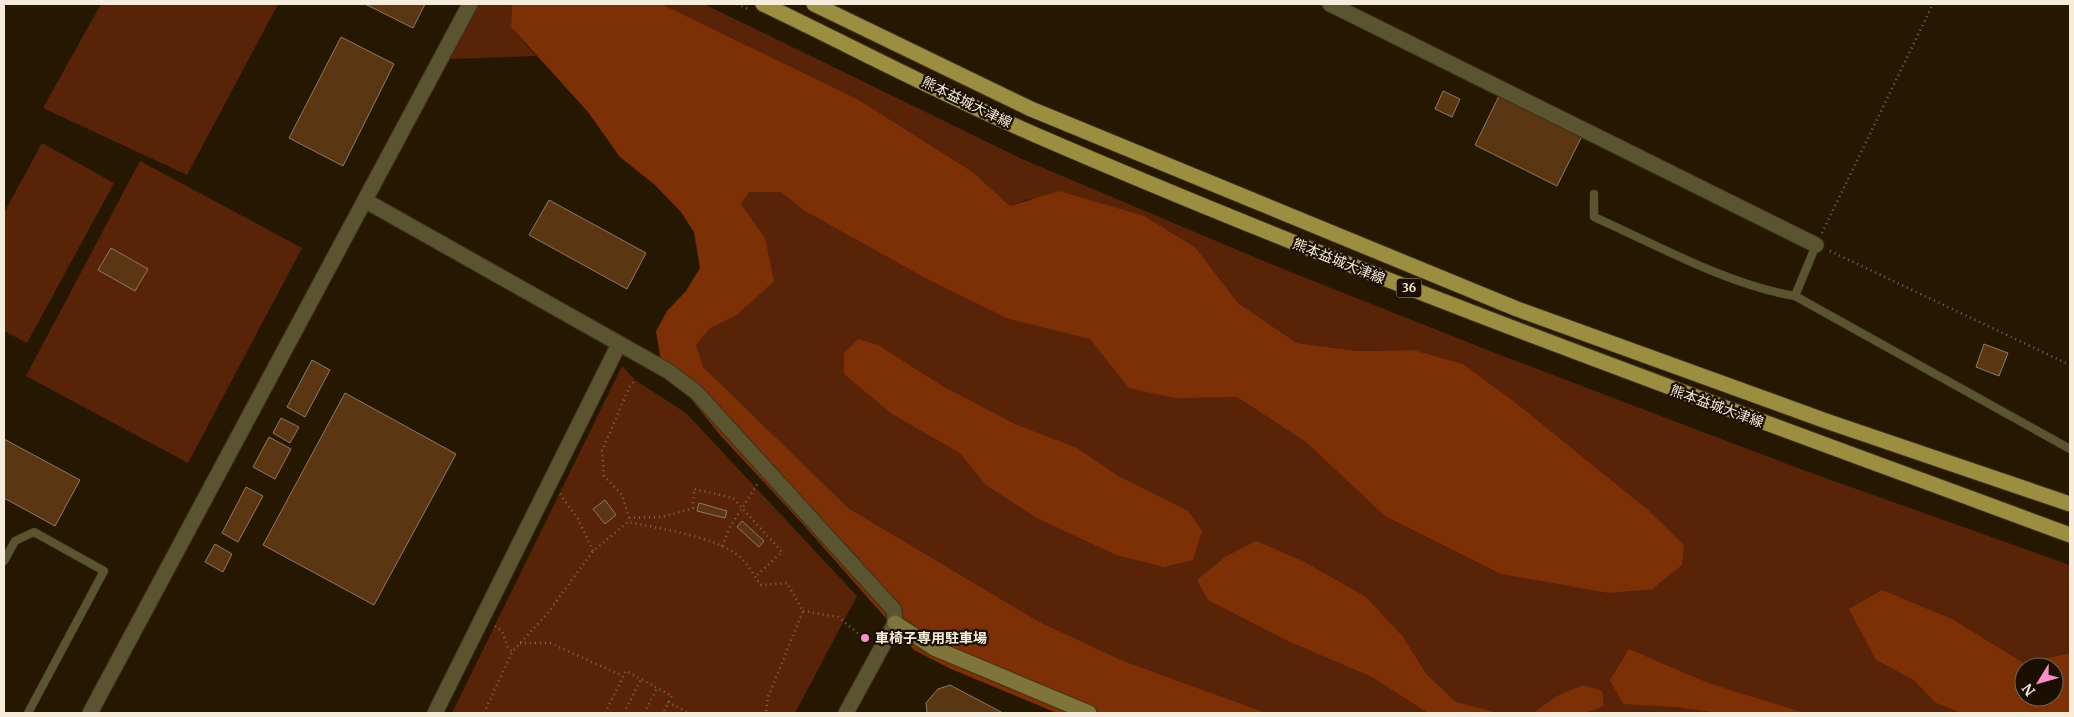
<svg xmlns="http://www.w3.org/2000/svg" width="2074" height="717" font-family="Merriweather,'Noto Sans JP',serif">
<rect width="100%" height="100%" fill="#261800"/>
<g fill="#592308">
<polygon points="101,4 278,4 187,175 43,108"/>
<polygon points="479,4 512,4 511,27 536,56 450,59"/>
<polygon points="661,4 704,4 1022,159 1273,265 1495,353 1803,470 2070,565 2070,653 2024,663 1954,620 2024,697 2054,697 2070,713 1264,713 929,602 674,351 703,311 713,175 774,153 1647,509 1515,402 1463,364 1414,350 1357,351 1297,343 1238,303 1196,248 1030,199 1010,206 974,173"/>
<polygon points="42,143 114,183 27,343 4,331 4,213"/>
<polygon points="140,161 302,248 188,463 26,376"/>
<polygon points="622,366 635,380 686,413 857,596 795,713 452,713"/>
</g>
<g fill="#7d2f05" fill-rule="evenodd">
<polygon points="512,4 661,4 857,99 974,173 1010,206 1059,191 1144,216 1196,248 1238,303 1297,343 1357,351 1414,350 1463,364 1515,402 1647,509 1684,545 1682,565 1652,589 1609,593 1501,574 1385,516 1306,442 1237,397 1174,398 1129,388 1090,339 1009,319 929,280 805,211 781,192 749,192 741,204 765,238 774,281 738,314 709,329 696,345 703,367 848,508 1039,622 1123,661 1266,713 1057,713 951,669 914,650 801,522 721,436 661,362 656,331 667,311 686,291 700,268 694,232 681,212 655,185 620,157 588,112 511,27"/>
<polygon points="858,339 878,345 944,387 1017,425 1077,448 1118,476 1188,511 1202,531 1193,560 1164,567 1116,555 1037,518 986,485 960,453 892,414 844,374 844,353"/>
<polygon points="1256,541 1303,561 1366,597 1403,637 1427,675 1456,702 1498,713 1428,713 1372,677 1290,642 1208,600 1197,580 1225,557"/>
<path d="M1882,590L1954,620L2024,663L2070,653V713H1962L1936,703L1914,680L1876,660L1849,609ZM2024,667H2054V697H2024Z"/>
<polygon points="1629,649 1708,683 1805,713 1718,713 1675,707 1623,704 1610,680"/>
<polygon points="1583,685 1602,691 1604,706 1585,713 1533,713 1557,696"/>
</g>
<g fill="#5a3612" stroke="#937861">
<polygon points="365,4 425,4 413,28"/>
<polygon points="341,37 394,64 343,166 289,138"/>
<polygon points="1443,91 1460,99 1452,117 1435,109"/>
<polygon points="1499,96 1582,136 1557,186 1475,145"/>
<polygon points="549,200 646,253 627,289 529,235"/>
<polygon points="111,248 148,269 135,291 98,270"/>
<polygon points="1984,344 2008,353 1999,376 1976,367"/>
<polygon points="312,360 330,370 305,417 287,407"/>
<polygon points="345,393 456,454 374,605 263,545"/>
<polygon points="281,418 299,427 290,443 273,433"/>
<polygon points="269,437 291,449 275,479 253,467"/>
<polygon points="4,439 80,480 55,526 4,498"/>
<polygon points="246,487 263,496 238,542 222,533"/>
<polygon points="605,500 616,515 605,524 593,509"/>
<polygon points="699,503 727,511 725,518 697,511"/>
<polygon points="742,521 764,541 759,547 737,527"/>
<polygon points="215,544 232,554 223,572 205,562"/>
<polygon points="950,685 1003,713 927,713 926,703 938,689"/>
</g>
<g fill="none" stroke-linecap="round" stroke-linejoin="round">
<defs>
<g id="lane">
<path d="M1594,194V217C1657,245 1728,285 1795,296"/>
<polyline points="1816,245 1795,296 2070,449"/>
<polyline points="4,561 15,541 34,532 104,571 28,713"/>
</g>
<g id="street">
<polyline points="1330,4 1816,245"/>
<polyline points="366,201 668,371 696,392 894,610 895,623 846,713"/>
<polyline points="90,713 470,4"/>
<polyline points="435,713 619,344"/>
</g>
<polyline id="secondary" points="895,623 934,648 1089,713"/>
<g id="primary">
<path d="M763,4C855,48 945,96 1038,136C1377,283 1724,407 2070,535"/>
<polyline points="814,4 1031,109 1517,309 1826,421 2070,504"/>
</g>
</defs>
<use href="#lane" stroke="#3f311a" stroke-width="9"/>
<use href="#street" stroke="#3f311a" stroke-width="17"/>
<use href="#secondary" stroke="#3f311a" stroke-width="17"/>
<use href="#primary" stroke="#3f311a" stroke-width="17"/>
<g stroke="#786b56" stroke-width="2.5" stroke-dasharray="1 4" stroke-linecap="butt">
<polyline points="737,4 748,9"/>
<polyline points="1822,233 1933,4"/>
<polyline points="1830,251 2070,365"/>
<polyline points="560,494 578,519 593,551"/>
<polyline points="629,518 662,517 693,508 694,489 733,498 782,552 755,577"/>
<polyline points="629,518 622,495 604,476 602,451 629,388 635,380"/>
<polyline points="722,546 730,527 758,483"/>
<polyline points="803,611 838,617 869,642"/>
<polyline points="495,626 502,631 508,648 512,652"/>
<polyline points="520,643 550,643 623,676"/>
<polyline points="668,702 689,713"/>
<path d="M484,713L512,652L547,614L593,551L628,522C658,528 717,537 740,557C748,564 754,576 761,585L787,583L803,611L768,697L766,713"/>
<polyline points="605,713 626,671 672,696 663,713"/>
<polyline points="624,713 641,679"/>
<polyline points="644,713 657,688"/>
</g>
<use href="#lane" stroke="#5b5431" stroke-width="8"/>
<use href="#street" stroke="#5b5431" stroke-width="15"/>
<use href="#secondary" stroke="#7f753a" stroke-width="15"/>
<use href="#primary" stroke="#9c8e40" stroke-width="15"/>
</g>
<circle fill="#f98fca" stroke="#1a0f00" stroke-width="2" cx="865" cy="638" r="5"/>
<g text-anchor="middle" stroke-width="4.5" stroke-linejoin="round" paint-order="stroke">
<rect fill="#1a0f00" stroke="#b4aa9a" stroke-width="1" x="1396.5" y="278.5" width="25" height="19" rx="4"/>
<g font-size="12" font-weight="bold" fill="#f6ecdc">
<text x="1409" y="292">36</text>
</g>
<g font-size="14" fill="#f6ecdc" stroke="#1a0f00">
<text transform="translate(967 102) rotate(26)" y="5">熊本益城大津線</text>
<text transform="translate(1339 261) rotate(22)" y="5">熊本益城大津線</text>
<text transform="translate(1717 406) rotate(20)" y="5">熊本益城大津線</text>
</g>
<g font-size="14" font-weight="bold" fill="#f6ecdc" stroke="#1a0f00" text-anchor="start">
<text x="875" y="643">車椅子専用駐車場</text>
</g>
</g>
<rect width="2074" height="717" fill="none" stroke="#f6ecdc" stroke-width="10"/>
<g transform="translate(2039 682) rotate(233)"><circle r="24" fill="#1a0f00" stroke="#726758"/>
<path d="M0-4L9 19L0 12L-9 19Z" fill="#f98fca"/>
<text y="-8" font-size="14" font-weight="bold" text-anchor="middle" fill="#f6ecdc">N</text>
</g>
</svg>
